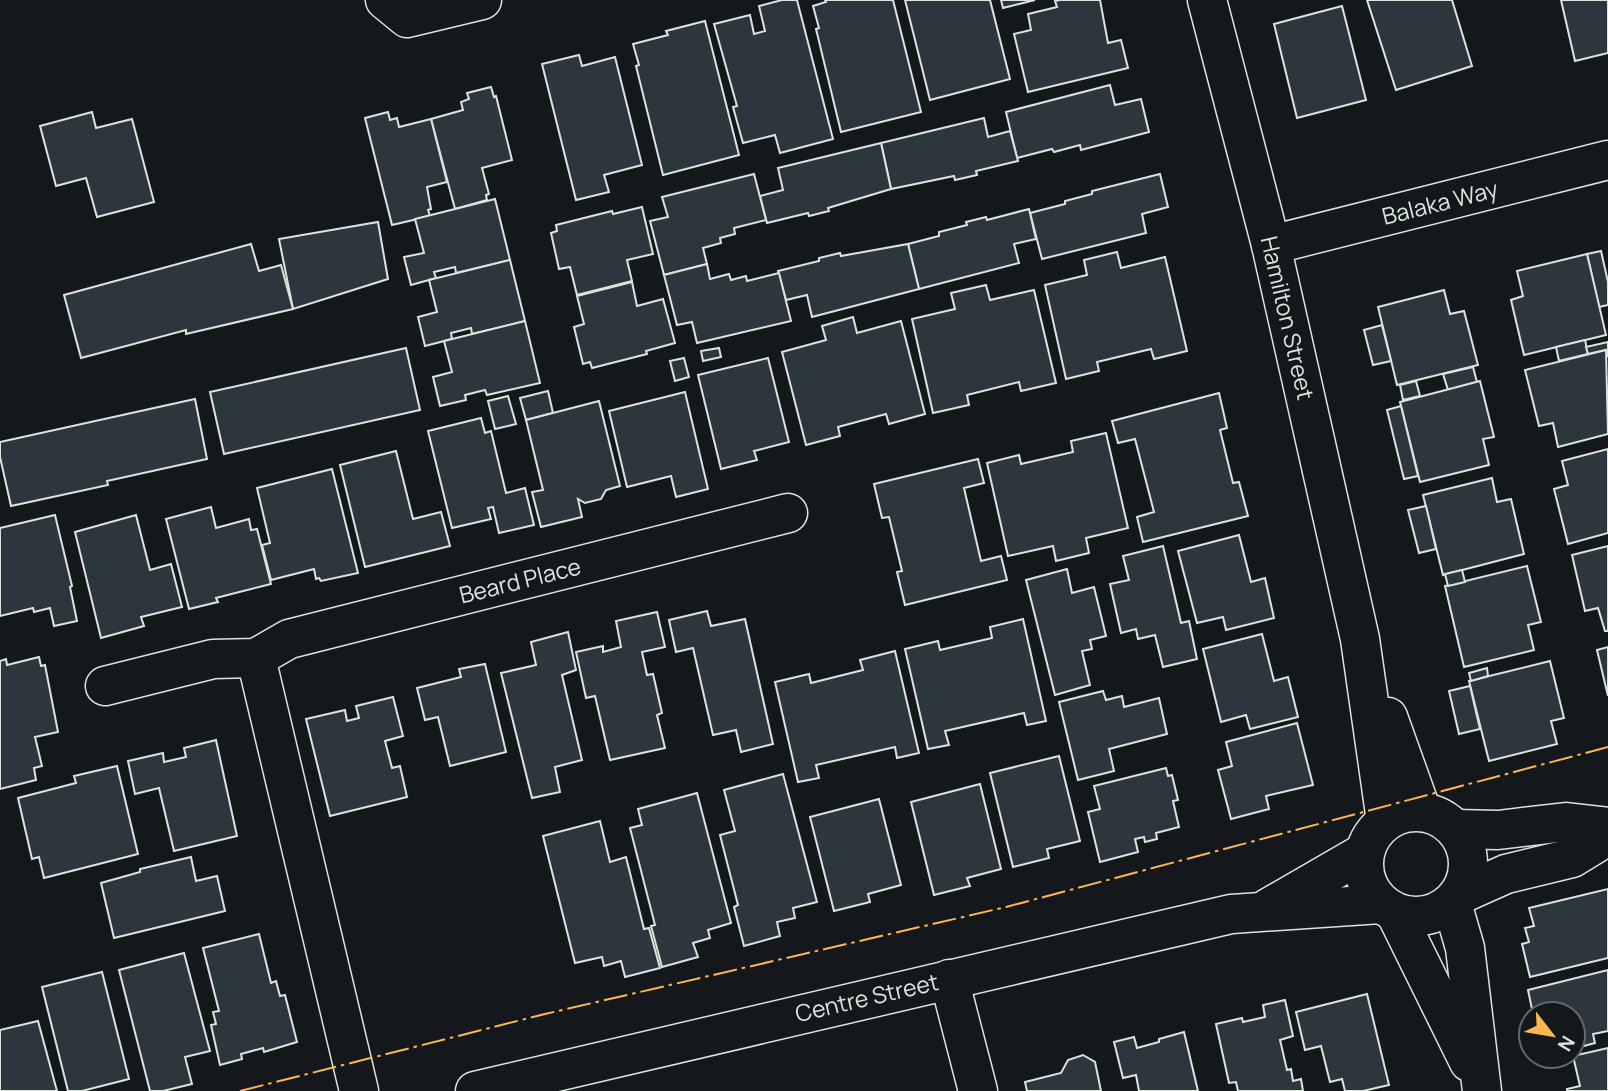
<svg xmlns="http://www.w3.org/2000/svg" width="1608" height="1091" font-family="Manrope,sans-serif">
<rect width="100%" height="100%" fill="#14181c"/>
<g fill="#2c363c" stroke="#d8e6dc" stroke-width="2">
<polygon points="782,0 797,0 833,139 780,153 775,135 743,143 733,107 737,106 714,24 750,15 754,34 765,31 759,6"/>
<polygon points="825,0 893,0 921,112 841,132 816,29 819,28 813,6 826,2"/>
<polygon points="905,0 990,0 1010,79 930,100"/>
<polygon points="1001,0 1035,0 1003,8"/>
<polygon points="1060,0 1100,0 1108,43 1121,40 1128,68 1028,92 1014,34 1031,30 1028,14 1057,7 1055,1"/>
<polygon points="1367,0 1452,0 1472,66 1396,90"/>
<polygon points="1561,0 1608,0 1608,53 1575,61"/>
<polygon points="1342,6 1366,100 1297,118 1274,24"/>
<polygon points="705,21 739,155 663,175 636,66 639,65 633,44 668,35 666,31"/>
<polygon points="579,55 582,66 615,57 642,165 604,175 609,192 576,200 542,64"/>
<polygon points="1110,85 1115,105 1141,99 1149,132 1081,150 1080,145 1054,152 1052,149 1017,158 1006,112"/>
<polygon points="491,87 494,97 496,96 512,160 482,168 489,194 486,195 487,200 455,209 431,119 463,110 461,102 469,99 467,93"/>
<polygon points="92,112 96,128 132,119 154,202 97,217 86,178 56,186 40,126"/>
<polygon points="388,112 390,120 397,118 399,127 431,119 447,182 427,187 431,209 428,210 430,216 392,225 365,118"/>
<polygon points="984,118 988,137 1010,131 1018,161 976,171 977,175 955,180 954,176 891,189 881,143"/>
<polygon points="881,143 891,189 828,208 829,211 809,216 808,213 767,223 760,196 783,190 778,168"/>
<polygon points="754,174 766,220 734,228 735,234 720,238 721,243 703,248 707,264 664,275 650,221 668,217 662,197"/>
<polygon points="1160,174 1168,207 1142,214 1146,233 1042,259 1030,213 1065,204 1065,201 1092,194 1092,191"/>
<polygon points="495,199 510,260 456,273 455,267 434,272 436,278 411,285 404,257 424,253 415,219"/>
<polygon points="642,207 653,254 627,260 632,281 577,295 570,267 559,269 551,233 557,231 556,225 612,211 613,214"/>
<polygon points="1029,209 1036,239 1014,244 1019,263 919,289 908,244 939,236 939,232 967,225 966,222 986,217 987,220"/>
<polygon points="378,222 388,279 293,309 279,239"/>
<polygon points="251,244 259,271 281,265 293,309 186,334 186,330 81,358 64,295"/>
<polygon points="908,244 919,289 812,317 807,295 786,300 778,271 819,261 819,258 840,253 841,256"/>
<polygon points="1601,251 1608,282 1608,305 1599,307 1587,254"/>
<polygon points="1117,252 1121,268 1165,257 1187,351 1154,359 1151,349 1097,362 1099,371 1066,379 1045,285 1087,275 1084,260"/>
<polygon points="1587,254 1606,335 1524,355 1511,300 1523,296 1517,271"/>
<polygon points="510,260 525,321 472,334 471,328 451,333 452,339 425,346 418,317 437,312 429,280"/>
<polygon points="707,264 710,279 729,274 731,280 746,276 747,281 779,273 791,321 697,343 692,322 677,325 664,275"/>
<polygon points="632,282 637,306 663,299 675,343 646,351 647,354 592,368 590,362 583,364 574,327 584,324 577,296"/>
<polygon points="986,285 990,300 1034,290 1056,383 1021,391 1019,382 967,395 969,405 933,413 912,319 955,309 951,293"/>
<polygon points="1444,290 1450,314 1464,311 1478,365 1397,385 1378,307"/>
<polygon points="853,317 857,333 901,321 925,414 889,424 886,414 838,427 840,436 806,445 782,352 826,340 822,326"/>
<polygon points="525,321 540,383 487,395 485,390 465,395 466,400 440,406 433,377 452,372 444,341"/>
<polygon points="1382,325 1391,361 1373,365 1364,330"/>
<polygon points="1585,340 1588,354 1559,361 1556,347"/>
<polygon points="1608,342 1608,357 1606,350 1588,354 1586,347"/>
<polygon points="406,348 420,410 224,454 210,392"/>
<polygon points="719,348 721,357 703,361 701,351"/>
<polygon points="1606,350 1608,434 1558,447 1553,423 1539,426 1525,370"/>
<polygon points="684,358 689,377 675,381 670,361"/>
<polygon points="768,358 789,442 754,451 757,460 721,469 698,375"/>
<polygon points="1473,367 1477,382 1448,390 1443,374"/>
<polygon points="1416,381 1420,396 1403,400 1400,385"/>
<polygon points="1480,381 1494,437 1483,439 1489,465 1420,482 1400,402"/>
<polygon points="548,391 553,413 526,420 520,398"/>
<polygon points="685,392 708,489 676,497 671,476 627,487 609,411"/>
<polygon points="1219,393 1227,428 1220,430 1233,483 1239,482 1248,516 1143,542 1137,517 1154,512 1135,439 1118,443 1112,421"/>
<polygon points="508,396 516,424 495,429 488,401"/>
<polygon points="195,399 207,459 107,481 108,485 11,506 0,457 0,442"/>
<polygon points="599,401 620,486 606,490 601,499 585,503 578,499 582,517 541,527 532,492 543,490 526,420"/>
<polygon points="1401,406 1418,476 1404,479 1387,410"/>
<polygon points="481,418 485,433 491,431 506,493 525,488 534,525 499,533 493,507 488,508 491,519 452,528 428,431"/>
<polygon points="1106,433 1128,528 1086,538 1089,553 1056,561 1053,546 1008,556 987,463 1019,455 1021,464 1073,452 1071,441"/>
<polygon points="1608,449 1608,533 1568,544 1554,489 1568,485 1562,461"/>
<polygon points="396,451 413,519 441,512 450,546 365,567 340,465"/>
<polygon points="978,459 984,483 964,488 981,561 1001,556 1007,580 905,605 897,572 902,571 889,517 882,518 874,484"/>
<polygon points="332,469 358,573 321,581 319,578 316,579 314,569 271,580 262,545 270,543 257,488"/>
<polygon points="1492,478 1497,502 1511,499 1524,554 1443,575 1423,495"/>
<polygon points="1426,506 1436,549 1419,553 1408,510"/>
<polygon points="211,507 216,528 249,519 251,530 257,529 271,584 216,598 218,602 189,609 166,519"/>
<polygon points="55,515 72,586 70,587 77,621 54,626 50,608 34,612 33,608 0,616 0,528"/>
<polygon points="136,515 150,570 171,564 182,607 141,617 144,626 101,638 75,532"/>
<polygon points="1239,535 1251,582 1265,578 1274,618 1226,630 1223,617 1197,623 1178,551"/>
<polygon points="1163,546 1181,623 1189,621 1197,659 1163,667 1155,635 1138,639 1136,629 1121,633 1110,584 1129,580 1123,556"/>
<polygon points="1608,546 1608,631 1605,631 1598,608 1585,611 1572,555"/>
<polygon points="1527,566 1541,622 1528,625 1534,650 1464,667 1445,586"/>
<polygon points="1067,569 1072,593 1094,587 1106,636 1090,640 1092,649 1082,651 1090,685 1055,695 1026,580"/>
<polygon points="1462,570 1465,582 1448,586 1445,574"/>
<polygon points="707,611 711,626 745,619 773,744 741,752 736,730 713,735 693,648 676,652 669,620"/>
<polygon points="657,612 665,647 642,652 647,675 653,674 662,713 657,715 665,748 610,760 595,696 586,698 576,652 603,646 603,652 621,647 616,621"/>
<polygon points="1023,619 1046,721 1027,725 1024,713 945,731 949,745 928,749 905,649 938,641 940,650 992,638 990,627"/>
<polygon points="568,632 576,670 562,675 582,760 555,767 560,792 532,798 501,673 536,665 531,642"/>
<polygon points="1262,634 1274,681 1288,677 1298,717 1250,729 1246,715 1221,722 1203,649"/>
<polygon points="1608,647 1608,696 1597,650"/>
<polygon points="895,651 919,753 897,758 895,747 816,765 819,778 798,782 775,682 809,674 811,683 863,670 860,660"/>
<polygon points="39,657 41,666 45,665 58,732 35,737 42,766 34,768 36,780 0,789 0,661 6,659 7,665"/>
<polygon points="1550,661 1564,718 1551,721 1557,744 1489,761 1469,681"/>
<polygon points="485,664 506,752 450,766 438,717 425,720 417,688 461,677 459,669"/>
<polygon points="1487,668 1488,676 1471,681 1469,673"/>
<polygon points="1470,686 1480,729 1459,734 1449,691"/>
<polygon points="1103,691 1106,700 1122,696 1124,707 1159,698 1167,734 1109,749 1114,771 1078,780 1059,702"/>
<polygon points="393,697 403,736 385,741 392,768 400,766 407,797 330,816 306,719 345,710 347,721 359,718 356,706"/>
<polygon points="1297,723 1313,785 1266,796 1269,809 1231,819 1218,770 1232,766 1226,742"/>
<polygon points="216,740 237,836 174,851 159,788 135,794 128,761 163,753 164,762 186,757 184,748"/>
<polygon points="1059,756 1080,841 1047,849 1049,858 1013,867 990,773"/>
<polygon points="117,766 138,854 44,878 39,857 32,859 18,798 76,783 74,776"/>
<polygon points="1166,768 1168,776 1172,775 1178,800 1173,801 1179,827 1156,833 1157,839 1145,842 1144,837 1135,839 1138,852 1100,862 1088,812 1100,809 1094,786"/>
<polygon points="783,774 817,902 793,908 795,918 777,922 780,936 744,946 734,907 738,905 720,835 735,831 724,790"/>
<polygon points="980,784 1001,869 967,878 970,886 934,895 911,802"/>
<polygon points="697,793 731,923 708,930 710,938 693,943 698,957 662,967 651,926 655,925 630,828 642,825 638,809"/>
<polygon points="879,799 901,885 868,894 870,902 834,911 810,817"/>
<polygon points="600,821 610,862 626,857 644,929 649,928 660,968 625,977 621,961 604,966 602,957 575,963 543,836"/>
<polygon points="191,857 196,881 217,876 225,911 114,938 101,883 140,872 140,869"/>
<polygon points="1608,889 1608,958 1530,977 1522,944 1529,942 1525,928 1534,926 1529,908"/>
<polygon points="259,934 271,983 276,981 280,996 285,995 297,1042 264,1052 263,1048 241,1054 242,1059 220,1065 211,1025 216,1024 213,1012 219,1011 203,948"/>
<polygon points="184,953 210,1051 185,1057 192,1084 163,1091 150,1091 119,970"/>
<polygon points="1608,970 1608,1031 1593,1034 1595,1043 1573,1049 1573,1014 1533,1014 1528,990"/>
<polygon points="102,972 129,1079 82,1091 68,1091 42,987"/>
<polygon points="1367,994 1389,1085 1363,1091 1345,1091 1342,1079 1330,1082 1321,1046 1305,1050 1296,1012"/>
<polygon points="1285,1000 1293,1036 1280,1040 1287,1070 1291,1069 1293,1081 1301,1079 1303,1091 1238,1091 1236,1082 1229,1083 1216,1024 1242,1018 1243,1022 1265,1017 1263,1005"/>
<polygon points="38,1021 57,1091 0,1091 0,1030"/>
<polygon points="1184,1032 1198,1091 1139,1091 1136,1075 1123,1078 1114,1042 1134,1037 1137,1048 1159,1042 1159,1039"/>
<polygon points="1608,1048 1608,1091 1567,1091 1567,1089 1580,1086 1573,1056"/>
<polygon points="1083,1055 1095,1062 1101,1091 1027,1091 1025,1082 1061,1073 1068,1060"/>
</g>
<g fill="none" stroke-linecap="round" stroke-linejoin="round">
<defs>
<g id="minor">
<polyline points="385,0 407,18 482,0"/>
<polyline points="1207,0 1271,245 1360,639 1386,821"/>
<polyline points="1271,245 1608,160"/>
<polyline points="256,658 359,1091"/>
<polyline points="105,686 213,659 256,658 289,639 788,513"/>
<polyline points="1388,717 1422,812"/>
<circle cx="1416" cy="864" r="52"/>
<polyline points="1456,829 1498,830 1566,822 1608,827"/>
<polyline points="1459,895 1506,874 1572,858 1608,836"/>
<polyline points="1452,903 1465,948 1482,1091"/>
<polyline points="1268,908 1365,852"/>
<polyline points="1396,914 1469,1062"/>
<polyline points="949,979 978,1091"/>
<polyline points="475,1091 1231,914 1381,904"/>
</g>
</defs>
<use href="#minor" stroke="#d8e6dc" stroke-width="41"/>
<use href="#minor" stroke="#14181c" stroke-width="38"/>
<polyline stroke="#ffb74d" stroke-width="2" stroke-dasharray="24 5 3.5 5" stroke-linecap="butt" points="240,1091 545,1014 1006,907 1608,747"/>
</g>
<g text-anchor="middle" stroke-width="5" stroke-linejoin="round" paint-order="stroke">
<g font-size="23" fill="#d8e6dc" stroke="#14181c">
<text transform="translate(1440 203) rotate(-14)" y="8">Balaka Way</text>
<text transform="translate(1287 318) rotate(77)" y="8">Hamilton Street</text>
<text transform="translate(520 581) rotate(-14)" y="8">Beard Place</text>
<text transform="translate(867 998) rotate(-13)" y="8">Centre Street</text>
</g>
</g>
<g transform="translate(1552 1035) rotate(121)"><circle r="33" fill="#14181c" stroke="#626a69" stroke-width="2"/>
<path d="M0-5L12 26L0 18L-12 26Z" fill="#ffb74d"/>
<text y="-10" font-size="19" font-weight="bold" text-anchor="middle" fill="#d8e6dc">N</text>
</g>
</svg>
